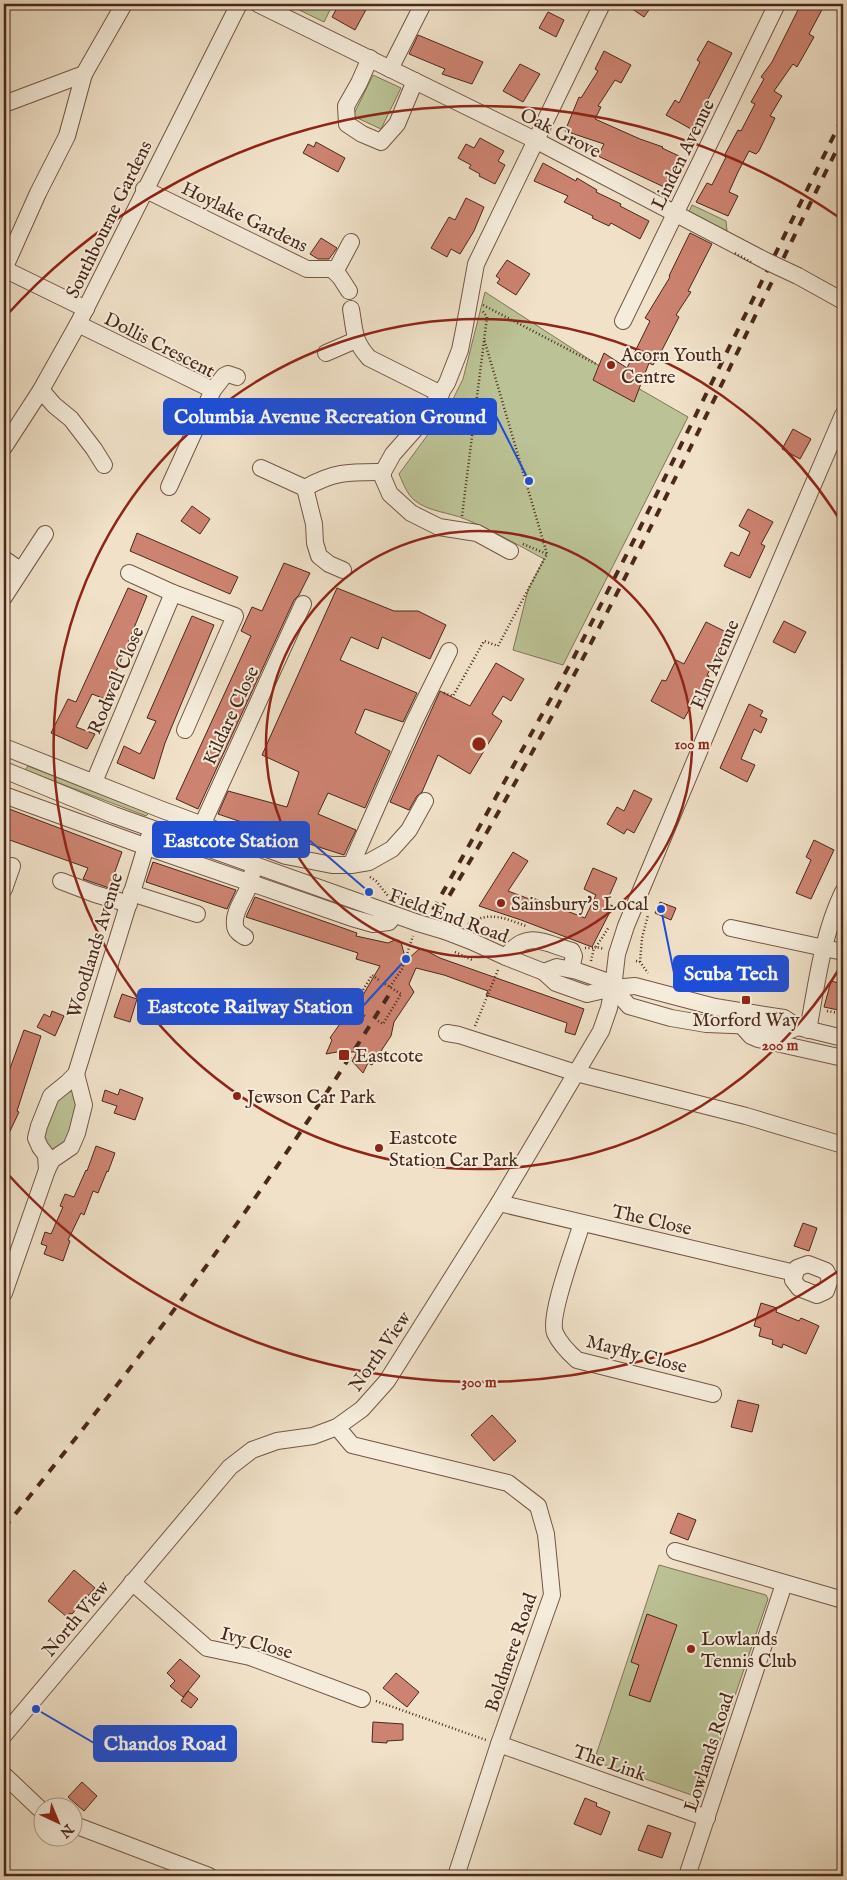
<svg xmlns="http://www.w3.org/2000/svg" width="847" height="1880" font-family="'IM FELL English',serif">
<rect width="100%" height="100%" fill="#f0e1c8"/>
<filter id="stains"><feTurbulence type="fractalNoise" baseFrequency=".004" numOctaves="4"/><feColorMatrix values="0 0 0 0 .2 0 0 0 0 .09 0 0 0 0 .02 0 0 0 .5 -.17"/></filter>
<radialGradient id="worn" r=".72"><stop offset=".6" stop-color="#630" stop-opacity="0"/><stop offset="1" stop-color="#630" stop-opacity=".3"/></radialGradient>
<g fill="#bbc295" stroke="#827558">
<polygon points="287,4 333,4 324,22"/>
<polygon points="373,75 401,88 381,129 353,116"/>
<polygon points="692,205 726,221 727,231 688,214"/>
<path d="M485,292L598,365L688,417L563,665L513,650L528,590L544,559C518,545 492,530 465,519C448,512 429,512 414,500C407,494 403,483 399,474L451,403L463,379Z"/>
<polygon points="28,766 149,813 146,816 25,770"/>
<polygon points="68,1089 74,1091 79,1099 67,1146 53,1151 46,1148 43,1129 53,1101"/>
<polygon points="659,1565 766,1595 768,1599 700,1798 594,1761"/>
</g>
<g fill="#cd8371" stroke="#4a281b">
<polygon points="339,4 369,4 355,30 332,17"/>
<polygon points="625,4 653,4 644,17"/>
<polygon points="801,4 825,4 809,34 814,37 797,67 793,64 774,91 782,96 770,116 775,118 759,151 756,154 749,151 738,172 729,192 738,196 728,216 696,202 707,183 712,185 726,157 724,156 738,130 741,131 755,104 751,102 764,79 761,77 772,62"/>
<polygon points="548,12 564,20 556,37 539,28"/>
<polygon points="418,35 483,62 472,84 442,74 445,69 409,54"/>
<polygon points="708,41 732,53 704,107 691,129 666,115 675,100 679,103 700,62 697,60"/>
<polygon points="604,51 631,65 621,83 615,80 598,106 601,107 595,119 640,139 663,147 662,148 679,156 664,187 598,156 604,144 565,131 579,97 581,98 598,71 595,69"/>
<polygon points="520,64 540,74 523,102 503,91"/>
<polygon points="480,138 504,151 498,161 505,165 495,184 479,176 480,174 469,168 471,165 458,158 466,144 474,148"/>
<polygon points="316,142 345,158 338,172 303,153 308,144 314,147"/>
<polygon points="543,163 576,181 577,178 597,190 596,192 621,204 620,206 649,221 640,239 611,223 609,226 592,218 593,216 564,202 568,196 534,181"/>
<polygon points="466,198 484,207 474,231 460,254 451,249 447,257 431,248 449,217 455,220"/>
<polygon points="690,233 712,244 688,291 691,292 676,315 679,317 662,350 653,365 649,363 634,402 593,380 604,353 627,368 650,321 645,318 670,277 669,276"/>
<polygon points="321,238 337,248 329,259 318,259 310,254"/>
<polygon points="507,260 530,274 516,295 497,283 500,279 496,276"/>
<polygon points="793,429 811,439 800,459 782,449"/>
<polygon points="192,506 210,519 200,534 181,521"/>
<polygon points="748,509 773,522 761,544 765,546 750,578 724,566 731,552 739,556 750,532 739,526"/>
<polygon points="137,533 238,577 230,594 130,551"/>
<polygon points="284,563 310,573 299,595 294,600 198,809 176,799 251,636 241,631 252,607 262,611"/>
<polygon points="128,588 147,596 105,699 92,694 76,727 95,734 87,749 51,733 68,699 76,702"/>
<polygon points="337,588 394,611 418,611 446,625 430,659 382,637 378,649 351,637 340,660 417,693 403,722 365,709 355,733 390,751 365,808 328,793 318,814 356,830 344,855 268,831 218,814 228,791 287,807 299,772 262,755"/>
<polygon points="192,616 214,625 165,743 154,779 117,763 124,746 140,754 156,721 147,718"/>
<polygon points="784,621 806,632 795,653 773,642"/>
<polygon points="706,622 726,632 717,650 720,652 707,675 709,676 699,696 697,695 684,719 651,701 662,680 666,681 676,660 684,664"/>
<polygon points="496,663 524,679 511,701 503,696 492,714 502,721 470,774 438,755 422,792 417,796 409,810 390,802 440,691 470,706"/>
<polygon points="749,704 763,711 760,716 767,719 761,733 754,729 741,759 755,765 747,782 720,768"/>
<polygon points="634,790 652,799 634,833 627,829 624,834 607,824 617,807 624,811"/>
<polygon points="4,807 122,852 109,888 83,879 88,868 4,838"/>
<polygon points="814,840 834,850 811,899 796,893 811,860 806,857"/>
<polygon points="513,852 528,861 508,891 532,900 533,898 585,918 596,895 584,889 593,868 617,878 606,903 613,906 592,947 521,920 479,906"/>
<polygon points="153,862 236,890 227,909 146,882"/>
<polygon points="255,897 357,933 356,936 388,943 395,940 398,940 401,942 406,961 419,949 423,949 440,958 584,1009 575,1035 565,1032 567,1023 486,995 488,991 444,975 416,968 409,984 414,992 394,1022 391,1036 383,1048 372,1065 368,1063 363,1073 352,1061 357,1052 337,1052 326,1054 332,1040 330,1038 351,1008 356,1007 380,966 356,959 358,953 246,917"/>
<polygon points="660,902 676,908 671,920 655,913"/>
<polygon points="831,981 843,984 843,1011 824,1007"/>
<polygon points="122,994 137,999 130,1022 114,1017"/>
<polygon points="52,1011 64,1016 55,1036 37,1027 44,1014 50,1017"/>
<polygon points="24,1030 41,1036 17,1111 19,1112 4,1144 4,1094 9,1080 7,1079 8,1074"/>
<polygon points="120,1089 143,1098 135,1120 114,1113 117,1106 102,1101 105,1090 118,1095"/>
<polygon points="96,1146 115,1153 108,1172 107,1171 98,1193 93,1191 84,1215 81,1213 68,1240 70,1241 63,1261 44,1254 47,1246 41,1244 45,1232 51,1234 63,1207 60,1206 65,1194 74,1197 86,1170 87,1171"/>
<polygon points="803,1223 817,1228 809,1251 794,1246"/>
<polygon points="761,1303 777,1308 776,1312 799,1321 801,1318 819,1326 806,1354 783,1344 782,1348 772,1344 773,1340 759,1336 761,1328 754,1326"/>
<polygon points="738,1400 759,1405 752,1432 731,1427"/>
<polygon points="492,1415 516,1441 494,1461 471,1435"/>
<polygon points="678,1513 696,1520 688,1540 670,1533"/>
<polygon points="74,1570 95,1588 72,1614 70,1613 67,1617 48,1601"/>
<polygon points="647,1614 677,1625 650,1702 629,1695 639,1665 631,1662"/>
<polygon points="180,1659 200,1676 183,1697 170,1686 175,1681 167,1673"/>
<polygon points="396,1673 419,1692 407,1707 383,1688"/>
<polygon points="188,1691 198,1699 191,1708 181,1701"/>
<polygon points="373,1722 403,1724 403,1740 387,1741 387,1743 372,1742"/>
<polygon points="82,1782 97,1796 84,1811 68,1797"/>
<polygon points="585,1798 597,1803 596,1806 610,1812 601,1835 574,1824"/>
<polygon points="648,1825 671,1833 662,1858 638,1850"/>
</g>
<g fill="none" stroke-linecap="round" stroke-linejoin="round">
<defs>
<g id="minor">
<polyline points="258,4 535,140 766,261"/>
<polyline points="370,58 359,83 346,106 347,124 362,134 381,142 397,124 415,81"/>
<polyline points="390,69 423,4"/>
<polyline points="4,104 84,74 124,4"/>
<polyline points="144,189 307,269 332,269 340,277 349,291"/>
<polyline points="4,269 38,193 67,136 84,74"/>
<polyline points="4,269 86,309"/>
<polyline points="335,272 351,242"/>
<polyline points="798,276 843,301"/>
<path d="M351,309C355,332 353,340 369,358L441,394"/>
<polyline points="623,321 777,4"/>
<polyline points="78,324 213,390 169,487"/>
<polyline points="326,353 356,340"/>
<polyline points="41,390 54,405 71,419 94,449 104,465"/>
<polyline points="213,390 224,376 228,374 237,377"/>
<polyline points="4,447 41,390 78,324 239,4"/>
<path d="M261,468L305,488C335,471 350,472 383,472"/>
<polyline points="305,488 314,524 315,543 319,556 329,564 343,570"/>
<polyline points="510,551 477,533 439,527 411,513 390,494 383,478 383,472 393,454 424,419 447,383 460,350 464,330 476,264 602,4"/>
<polyline points="4,559 20,570"/>
<polyline points="129,573 173,593 235,616 185,730"/>
<polyline points="4,597 45,534"/>
<polyline points="4,747 160,809 286,856 332,865 351,865 369,862 392,849 409,830 425,801"/>
<polyline points="4,770 114,815 418,923"/>
<polyline points="94,782 173,593"/>
<polyline points="4,795 147,847 352,918 373,924 389,922 394,916"/>
<polyline points="198,834 303,604"/>
<polyline points="351,865 414,722 449,651"/>
<polyline points="61,881 95,894 129,904"/>
<polyline points="4,889 12,866"/>
<polyline points="131,893 197,914"/>
<polyline points="731,928 843,952"/>
<polyline points="445,931 471,941 506,957 544,972 556,983 587,994 613,988 635,986 715,1007 784,1018 798,1027 843,1038"/>
<path d="M245,937C240,934 235,931 235,925C233,912 244,899 248,888C250,883 250,877 253,872"/>
<path d="M506,957C526,929 544,943 572,951L574,956L571,969"/>
<polyline points="544,972 557,967 577,971 603,980 613,988 629,1006 671,1018 706,1024 757,1026 788,1031 798,1027"/>
<polyline points="742,1026 751,1036 758,1039 843,1058"/>
<path d="M808,1030C817,983 822,936 843,892"/>
<polyline points="447,1033 459,1035 576,1073 746,1116 843,1145"/>
<polyline points="47,1170 46,1155 40,1147 36,1138 39,1126 51,1096 67,1083 76,1074 149,837"/>
<polyline points="499,1203 795,1273"/>
<path d="M582,1223C576,1244 548,1316 555,1333C560,1344 568,1352 577,1360L713,1394"/>
<polygon points="808,1264 826,1271 830,1279 826,1291 817,1295 799,1288 793,1280 797,1268"/>
<polyline points="4,1293 47,1170 52,1160 71,1147 77,1133 84,1105 76,1074"/>
<polyline points="337,1427 352,1445 508,1483 538,1506 546,1534 552,1595 499,1744 456,1876"/>
<polyline points="675,1551 843,1600"/>
<polyline points="132,1582 207,1648 250,1657 362,1699"/>
<polyline points="4,1735 230,1467 252,1450 277,1441 313,1436 337,1427 362,1409 387,1381 499,1203 601,1031 609,1008 613,988 617,954 626,926 718,706 843,415"/>
<polyline points="499,1744 707,1818"/>
<polyline points="4,1775 42,1811"/>
<polyline points="72,1824 209,1876"/>
<polyline points="687,1876 784,1584"/>
</g>
</defs>
<use href="#minor" stroke="#745646" stroke-width="18"/>
<g stroke="#4a281b" stroke-width="2.5" stroke-dasharray="1 2.5" stroke-linecap="butt">
<polyline points="4,12 10,4"/>
<polyline points="4,141 6,150 4,155"/>
<polyline points="483,305 598,365"/>
<polyline points="840,400 843,393"/>
<polyline points="462,516 487,317 482,310"/>
<polyline points="523,544 547,554"/>
<polyline points="444,693 453,696 484,641 498,646 547,554 484,339"/>
<polyline points="370,877 376,881 389,897"/>
<path d="M468,923L470,924C488,910 507,919 526,926"/>
<polyline points="596,947 609,927"/>
<polyline points="585,948 594,948"/>
<polyline points="455,952 472,960"/>
<polyline points="591,961 594,948 596,947 604,949"/>
<polyline points="636,961 640,962 648,973"/>
<polyline points="640,962 642,938 648,915"/>
<polyline points="390,987 402,969 413,936"/>
<polyline points="827,1011 843,1014"/>
<polyline points="365,1016 353,1007 372,975 380,981"/>
<polyline points="378,1021 383,1024 401,994"/>
<polyline points="475,1026 498,970"/>
<polyline points="376,1701 486,1740"/>
</g>
<use href="#minor" stroke="#f5ecdb" stroke-width="16"/>
<g stroke="#4a281b" stroke-width="4" stroke-dasharray="9 9" stroke-linecap="butt">
<polyline points="433,910 574,657 636,536 843,117"/>
<path d="M440,911C592,662 714,397 843,137"/>
<path d="M4,1528C144,1355 277,1178 393,988"/>
</g>
<defs>
<g id="minor-bridge">
<polyline points="766,261 798,276"/>
<polyline points="418,923 445,931"/>
</g>
</defs>
<use href="#minor-bridge" stroke="#745646" stroke-width="18" stroke-linecap="butt"/>
<g stroke="#4a281b" stroke-width="2.5" stroke-dasharray="1 2.5" stroke-linecap="butt">
<polyline points="735,253 751,262"/>
<polyline points="385,984 401,994"/>
</g>
<use href="#minor-bridge" stroke="#f5ecdb" stroke-width="16"/>
</g>
<g fill="none" stroke="#8f2418" stroke-width="2.5">
<circle cx="479" cy="744" r="213"/>
<path d="M841 966A425 425 0 1 1 841 522"/>
<path d="M840 1270A638 638 0 0 1 5 1171M5 317A638 638 0 0 1 840 218"/>
</g>
<g fill="#8f2418" stroke="#f5ecdb" stroke-width="2">
<circle cx="611" cy="365" r="5"/>
<circle cx="501" cy="903" r="5"/>
<rect x="741" y="995" width="10" height="10" rx="2.5"/>
<rect x="338" y="1049" width="12" height="12" rx="2.5"/>
<circle cx="237" cy="1096" r="5"/>
<circle cx="379" cy="1148" r="5"/>
<circle cx="691" cy="1649" r="5"/>
</g>
<g text-anchor="middle" stroke-width="4" stroke-linejoin="round" paint-order="stroke">
<g font-size="19" fill="#4a281b" stroke="#f5ecdb">
<text transform="translate(561 132) rotate(27)" y="7">Oak Grove</text>
<text transform="translate(682 154) rotate(-64)" y="7">Linden Avenue</text>
<text transform="translate(245 216) rotate(26)" y="7">Hoylake Gardens</text>
<text transform="translate(108 219) rotate(-64)" y="7">Southbourne Gardens</text>
<text transform="translate(160 344) rotate(27)" y="7">Dollis Crescent</text>
<text transform="translate(714 664) rotate(-67)" y="7">Elm Avenue</text>
<text transform="translate(115 680) rotate(-67)" y="7">Rodwell Close</text>
<text transform="translate(230 715) rotate(-65)" y="7">Kildare Close</text>
<text transform="translate(449 915) rotate(20)" y="7">Field End Road</text>
<text transform="translate(94 945) rotate(-73)" y="7">Woodlands Avenue</text>
<text transform="translate(652 1219) rotate(13)" y="7">The Close</text>
<text transform="translate(379 1351) rotate(-55)" y="7">North View</text>
<text transform="translate(637 1353) rotate(15)" y="7">Mayfly Close</text>
<text transform="translate(75 1618) rotate(-50)" y="7">North View</text>
<text transform="translate(257 1642) rotate(16)" y="7">Ivy Close</text>
<text transform="translate(510 1652) rotate(-71)" y="7">Boldmere Road</text>
<text transform="translate(708 1752) rotate(-72)" y="7">Lowlands Road</text>
<text transform="translate(610 1762) rotate(19)" y="7">The Link</text>
</g>
<g font-size="19" fill="#4a281b" stroke="#f5ecdb" text-anchor="start">
<text x="621" y="361">Acorn Youth<tspan x="621" dy="22">Centre</tspan></text>
<text x="511" y="910">Sainsbury's Local</text>
<text x="746" y="1026" text-anchor="middle">Morford Way</text>
<text x="355" y="1062">Eastcote</text>
<text x="247" y="1103">Jewson Car Park</text>
<text x="389" y="1144">Eastcote<tspan x="389" dy="22">Station Car Park</tspan></text>
<text x="701" y="1645">Lowlands<tspan x="701" dy="22">Tennis Club</tspan></text>
</g>
</g>
<circle cx="479" cy="744" r="8" fill="#8f2418" stroke="#f5ecdb" stroke-width="2.5"/>
<g font-size="15" text-anchor="middle" font-weight="bold" fill="#8f2418" stroke="#f5ecdb" stroke-width="4" stroke-linejoin="round" paint-order="stroke">
<text x="692" y="749">100 m</text>
<text x="780" y="1050">200 m</text>
<text x="479" y="1387">300 m</text>
</g>
<path fill="none" stroke="#1d4ed8" stroke-width="2" d="M529 481L496 416M369 892L309 840M661 909L674 973M406 959L363 1006M36 1709L94 1743"/>
<g fill="#1d4ed8" stroke="#f5ecdb" stroke-width="2">
<circle cx="529" cy="481" r="5"/>
<circle cx="369" cy="892" r="5"/>
<circle cx="661" cy="909" r="5"/>
<circle cx="406" cy="959" r="5"/>
<circle cx="36" cy="1709" r="5"/>
</g>
<g fill="#1d4ed8" stroke="#1d4ed8" stroke-width="2">
<rect x="164" y="399" width="332" height="35" rx="5"/>
<rect x="153" y="822" width="156" height="35" rx="5"/>
<rect x="674" y="956" width="114" height="35" rx="5"/>
<rect x="138" y="989" width="225" height="35" rx="5"/>
<rect x="94" y="1726" width="142" height="35" rx="5"/>
</g>
<g font-size="20" text-anchor="middle" font-weight="bold" fill="#fff">
<text x="330" y="423">Columbia Avenue Recreation Ground</text>
<text x="231" y="847">Eastcote Station</text>
<text x="731" y="980">Scuba Tech</text>
<text x="250" y="1013">Eastcote Railway Station</text>
<text x="165" y="1750">Chandos Road</text>
</g>
<rect width="847" height="1880" fill="none" stroke="#f0e1c8" stroke-width="20"/>
<rect x="5" y="5" width="837" height="1870" fill="none" stroke="#4a281b" stroke-width="2.5"/>
<rect x="10" y="10" width="827" height="1860" fill="none" stroke="#4a281b"/>
<g transform="translate(58 1822) rotate(136)"><circle r="24" fill="#f5ecdb" stroke="#b19e8e"/>
<path d="M0-4L9 19L0 12L-9 19Z" fill="#8f2418"/>
<text y="-8" font-size="14" font-weight="bold" text-anchor="middle" fill="#4a281b">N</text>
</g>
<rect width="100%" height="100%" filter="url(#stains)"/>
<rect width="100%" height="100%" fill="url(#worn)"/>
</svg>
